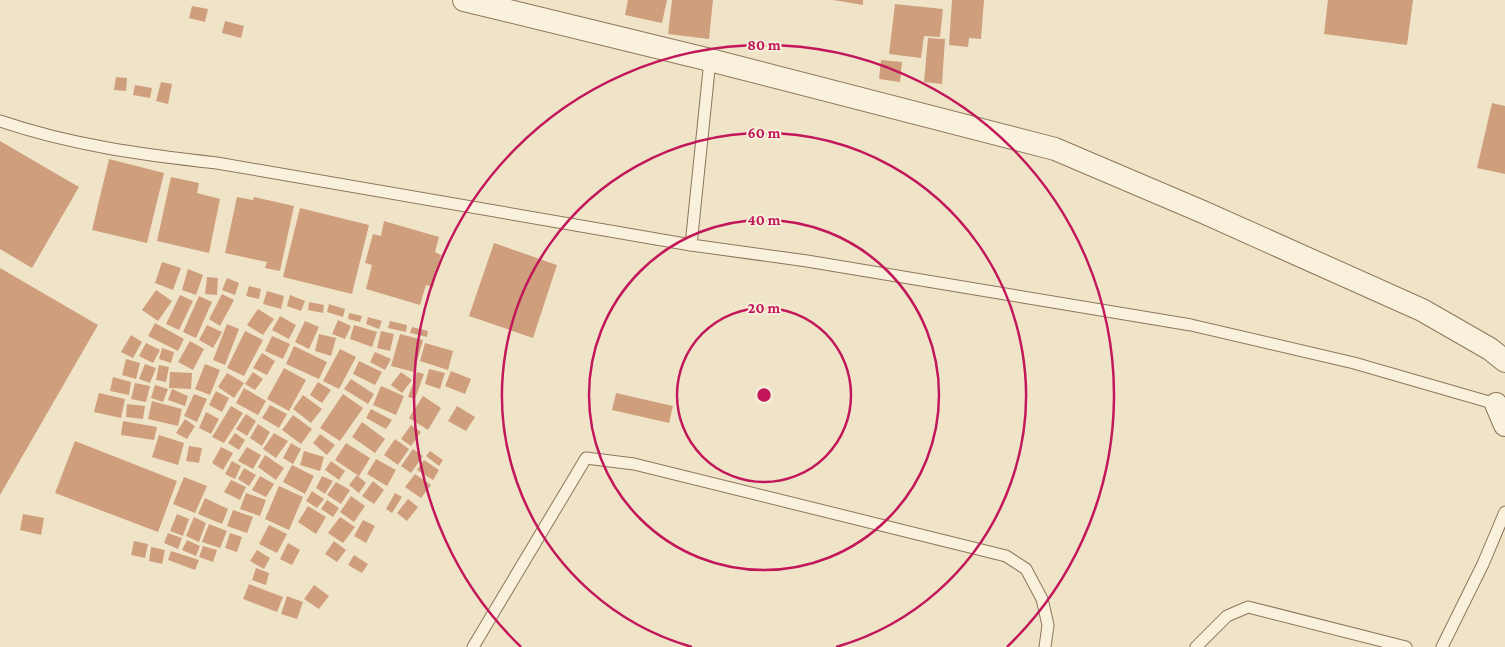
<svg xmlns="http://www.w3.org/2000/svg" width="1505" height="647" font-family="'Crimson Pro',serif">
<rect width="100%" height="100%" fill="#f0e4c8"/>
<g fill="#cf9f7d">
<polygon points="628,0 667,0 662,23 625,15"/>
<polygon points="672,0 713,0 709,39 668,34"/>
<polygon points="833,0 863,0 863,5"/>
<polygon points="952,0 984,0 981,39 969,38 968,47 949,45"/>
<polygon points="1328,0 1413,0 1407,45 1324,34"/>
<polygon points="895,4 943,9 940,37 924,36 921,58 889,54"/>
<polygon points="192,6 208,9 205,22 189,18"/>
<polygon points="225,21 244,26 241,38 222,33"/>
<polygon points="928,38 945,39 942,84 924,82"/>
<polygon points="881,60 902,62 900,82 879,79"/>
<polygon points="116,77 127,78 126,91 114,90"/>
<polygon points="161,82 172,84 168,104 156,101"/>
<polygon points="135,85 152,88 150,98 133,95"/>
<polygon points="1492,103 1505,106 1505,174 1477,168"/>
<polygon points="0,141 79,187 32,268 0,249"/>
<polygon points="109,159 164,173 147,243 92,230"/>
<polygon points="171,177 199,183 197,193 220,199 209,253 157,241"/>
<polygon points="237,197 253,200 254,197 294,206 280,271 265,268 267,262 225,253"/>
<polygon points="300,208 369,225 352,294 283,277"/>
<polygon points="384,221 439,237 435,252 441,255 433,287 426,285 420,305 366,289 372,265 365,263 373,234 381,236"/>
<polygon points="494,243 557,265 533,338 469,316"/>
<polygon points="162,262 181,268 173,290 155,283"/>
<polygon points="0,268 98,325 0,495"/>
<polygon points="188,269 203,275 196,295 182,290"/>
<polygon points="207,277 218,278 217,295 205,294"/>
<polygon points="227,278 239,283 235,295 222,290"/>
<polygon points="249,286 261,289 259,299 246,296"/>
<polygon points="156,290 172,301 158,321 142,310"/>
<polygon points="267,291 284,296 281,309 263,304"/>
<polygon points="222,294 234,300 220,326 209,319"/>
<polygon points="180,295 193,301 179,330 166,324"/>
<polygon points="290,295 305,301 301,311 287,306"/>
<polygon points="199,296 212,302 196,338 183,332"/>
<polygon points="309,302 324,305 323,313 308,310"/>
<polygon points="329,304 345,309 343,317 327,312"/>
<polygon points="258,309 274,319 263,335 247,325"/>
<polygon points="349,313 362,316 360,322 348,319"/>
<polygon points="280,316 296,325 289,339 272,330"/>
<polygon points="368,317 382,321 379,329 366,324"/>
<polygon points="338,320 351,326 345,339 332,334"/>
<polygon points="305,321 319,327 309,349 295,342"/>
<polygon points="390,321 407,325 406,332 388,328"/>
<polygon points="155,323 184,339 178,351 148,336"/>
<polygon points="227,324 239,329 225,365 213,360"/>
<polygon points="207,325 222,332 213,348 199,340"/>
<polygon points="354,325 377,332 372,347 350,339"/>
<polygon points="412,327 428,331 427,337 410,333"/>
<polygon points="245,331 263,340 244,376 227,368"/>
<polygon points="381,331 394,334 390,351 377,348"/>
<polygon points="319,334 336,338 331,356 315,351"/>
<polygon points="400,334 423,340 414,372 391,366"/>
<polygon points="131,335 142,342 133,358 121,352"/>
<polygon points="272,336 290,344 283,359 265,351"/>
<polygon points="190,341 204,349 193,370 178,362"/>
<polygon points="146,343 160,350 153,363 139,356"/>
<polygon points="425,343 453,351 448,370 420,361"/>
<polygon points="294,346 327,362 319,379 286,364"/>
<polygon points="162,348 174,352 171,363 159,359"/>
<polygon points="340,349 356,357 339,389 323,381"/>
<polygon points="375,352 391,359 385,370 370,362"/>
<polygon points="262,353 275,361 267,375 253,368"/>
<polygon points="126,359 140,363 136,379 122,375"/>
<polygon points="359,361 382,372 375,385 353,374"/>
<polygon points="145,364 156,368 150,383 139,379"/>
<polygon points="205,364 220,370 210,395 195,389"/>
<polygon points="159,365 169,367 166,382 156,380"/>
<polygon points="284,368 306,380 289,411 267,399"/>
<polygon points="429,369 445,373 440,389 425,384"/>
<polygon points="451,371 471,379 465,394 445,386"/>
<polygon points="170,372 192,373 191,389 169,388"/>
<polygon points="253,372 263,379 255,390 245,384"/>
<polygon points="401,372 412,380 402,393 391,385"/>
<polygon points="417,372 424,374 415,399 408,397"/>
<polygon points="227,373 244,383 234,398 218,387"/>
<polygon points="113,377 131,382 129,395 110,391"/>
<polygon points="351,379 374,394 368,404 344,389"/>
<polygon points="318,382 331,390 322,403 310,395"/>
<polygon points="135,383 150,386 146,402 131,399"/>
<polygon points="155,385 168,389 163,402 151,398"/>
<polygon points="381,386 404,396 396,415 373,405"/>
<polygon points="244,388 266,401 258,415 236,403"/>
<polygon points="172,389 188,396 185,406 168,400"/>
<polygon points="216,391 229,398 222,412 209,405"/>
<polygon points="99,393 125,399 121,418 94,412"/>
<polygon points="616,393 673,406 669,423 612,410"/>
<polygon points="194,394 207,399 197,422 184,416"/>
<polygon points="343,394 363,408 340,441 320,428"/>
<polygon points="303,395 322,409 311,423 293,409"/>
<polygon points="423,396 441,408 428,430 409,418"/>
<polygon points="152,401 182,409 178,426 148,419"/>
<polygon points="127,404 145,406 143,419 126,417"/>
<polygon points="270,405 287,414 279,428 262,418"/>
<polygon points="231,406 243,413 224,443 212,437"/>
<polygon points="457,406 475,417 466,431 448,421"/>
<polygon points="371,409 392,420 386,429 366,418"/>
<polygon points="206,412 219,419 211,434 199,428"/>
<polygon points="246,414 256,421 247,436 236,429"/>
<polygon points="293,415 312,429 301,444 282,430"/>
<polygon points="185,419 195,426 187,439 176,433"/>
<polygon points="123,421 157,427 154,440 121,435"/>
<polygon points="362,422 385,439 375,453 352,437"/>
<polygon points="258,424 270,432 262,446 250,438"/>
<polygon points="411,425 421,432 411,446 401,439"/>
<polygon points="235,433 245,440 239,450 228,443"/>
<polygon points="274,433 288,441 276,458 263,449"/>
<polygon points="320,434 335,445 327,455 313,443"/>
<polygon points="159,435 184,443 178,465 152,457"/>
<polygon points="395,439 409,449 398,465 384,455"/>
<polygon points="75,441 177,481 158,532 55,493"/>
<polygon points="291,443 301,449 293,464 283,458"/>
<polygon points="346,443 370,458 359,476 335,460"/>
<polygon points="189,446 202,448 199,463 186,461"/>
<polygon points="221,447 233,453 223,470 212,463"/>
<polygon points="247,447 261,455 253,469 238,461"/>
<polygon points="413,449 423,456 411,473 401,466"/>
<polygon points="304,451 324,457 320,471 300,465"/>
<polygon points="430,451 443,460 439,466 426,456"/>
<polygon points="265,455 284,468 276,480 258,467"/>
<polygon points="376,459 396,470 387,486 367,474"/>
<polygon points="424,460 439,470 433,480 417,470"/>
<polygon points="232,461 241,466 235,479 225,474"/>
<polygon points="331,461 345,471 339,480 325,470"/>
<polygon points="292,465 314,476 305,494 283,482"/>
<polygon points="244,468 256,475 249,486 238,479"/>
<polygon points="415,474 431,485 421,498 405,487"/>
<polygon points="357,475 366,483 359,493 349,485"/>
<polygon points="260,476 274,484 266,497 252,490"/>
<polygon points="322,476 333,481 325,494 316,488"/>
<polygon points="184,477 207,486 195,513 173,504"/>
<polygon points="231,480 246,487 240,500 224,492"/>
<polygon points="373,481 384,490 374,504 362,496"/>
<polygon points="336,482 350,490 341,504 327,495"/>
<polygon points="279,486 303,497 289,530 265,519"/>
<polygon points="312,491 324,499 317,508 306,501"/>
<polygon points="246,493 266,500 260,516 240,509"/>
<polygon points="395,493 402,497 392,513 386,509"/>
<polygon points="351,496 365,506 354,522 340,512"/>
<polygon points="205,498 228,509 222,524 198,514"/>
<polygon points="408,499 418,507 407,521 397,513"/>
<polygon points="327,500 339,508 333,517 321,509"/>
<polygon points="308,506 326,517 316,534 298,522"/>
<polygon points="233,510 253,517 247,533 227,526"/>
<polygon points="23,514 44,518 41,535 20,530"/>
<polygon points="177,514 189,519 183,536 170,531"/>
<polygon points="194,517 206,523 199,542 186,536"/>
<polygon points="340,517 355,527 343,543 328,533"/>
<polygon points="363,520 375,526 366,543 354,536"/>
<polygon points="209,524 227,531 220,548 202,542"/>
<polygon points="269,525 287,534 277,553 259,544"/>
<polygon points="168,533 182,538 178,549 164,543"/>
<polygon points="230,533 242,537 237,552 225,548"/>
<polygon points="187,540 200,546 196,556 182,550"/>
<polygon points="134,541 148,544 145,558 131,555"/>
<polygon points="334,541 346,550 337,562 325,554"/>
<polygon points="288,543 300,550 292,565 280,559"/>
<polygon points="203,546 217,550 213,562 199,557"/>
<polygon points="151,547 165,550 162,564 149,561"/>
<polygon points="257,550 270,558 264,569 250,561"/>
<polygon points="171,551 199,560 195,570 168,560"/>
<polygon points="354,555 368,564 362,573 348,565"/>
<polygon points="256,568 269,573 266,585 252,580"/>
<polygon points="249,584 283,597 277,612 243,599"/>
<polygon points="314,585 329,596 319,609 304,599"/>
<polygon points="287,596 303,602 297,619 281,614"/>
</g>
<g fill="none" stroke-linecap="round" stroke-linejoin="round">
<defs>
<g id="service">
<path d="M0,121C70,145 144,155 217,163L691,245L807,261L1191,325L1354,363L1496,404"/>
<polyline points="691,245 710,60"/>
<polyline points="473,647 586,458 634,464 1006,556 1026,569 1042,599 1048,625 1045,647"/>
<polyline points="1196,647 1227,616 1248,607 1406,647"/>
<polyline points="1442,647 1483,564 1505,512"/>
</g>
<g id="minor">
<polyline points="464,0 710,60 1055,149 1203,212 1422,310 1490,349 1505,361"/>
<polyline points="1496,404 1505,425"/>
</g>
</defs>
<use href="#service" stroke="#8d765c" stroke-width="13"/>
<use href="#minor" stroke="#8d765c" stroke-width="24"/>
<use href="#service" stroke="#faf1dc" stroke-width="11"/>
<use href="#minor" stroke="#faf1dc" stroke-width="22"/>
</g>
<g fill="none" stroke="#c2185b" stroke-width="2.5">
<circle cx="764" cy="395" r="87"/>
<circle cx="764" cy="395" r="175"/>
<path d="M692 647A262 262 0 1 1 836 647"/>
<path d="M521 647A350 350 0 1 1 1007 647"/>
</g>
<circle cx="764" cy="395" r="8" fill="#c2185b" stroke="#f7eed8" stroke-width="2.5"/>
<g font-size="15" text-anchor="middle" font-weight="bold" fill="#c2185b" stroke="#f7eed8" stroke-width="4" stroke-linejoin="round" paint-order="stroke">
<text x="764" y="50">80 m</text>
<text x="764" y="138">60 m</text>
<text x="764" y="225">40 m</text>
<text x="764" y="313">20 m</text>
</g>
</svg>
